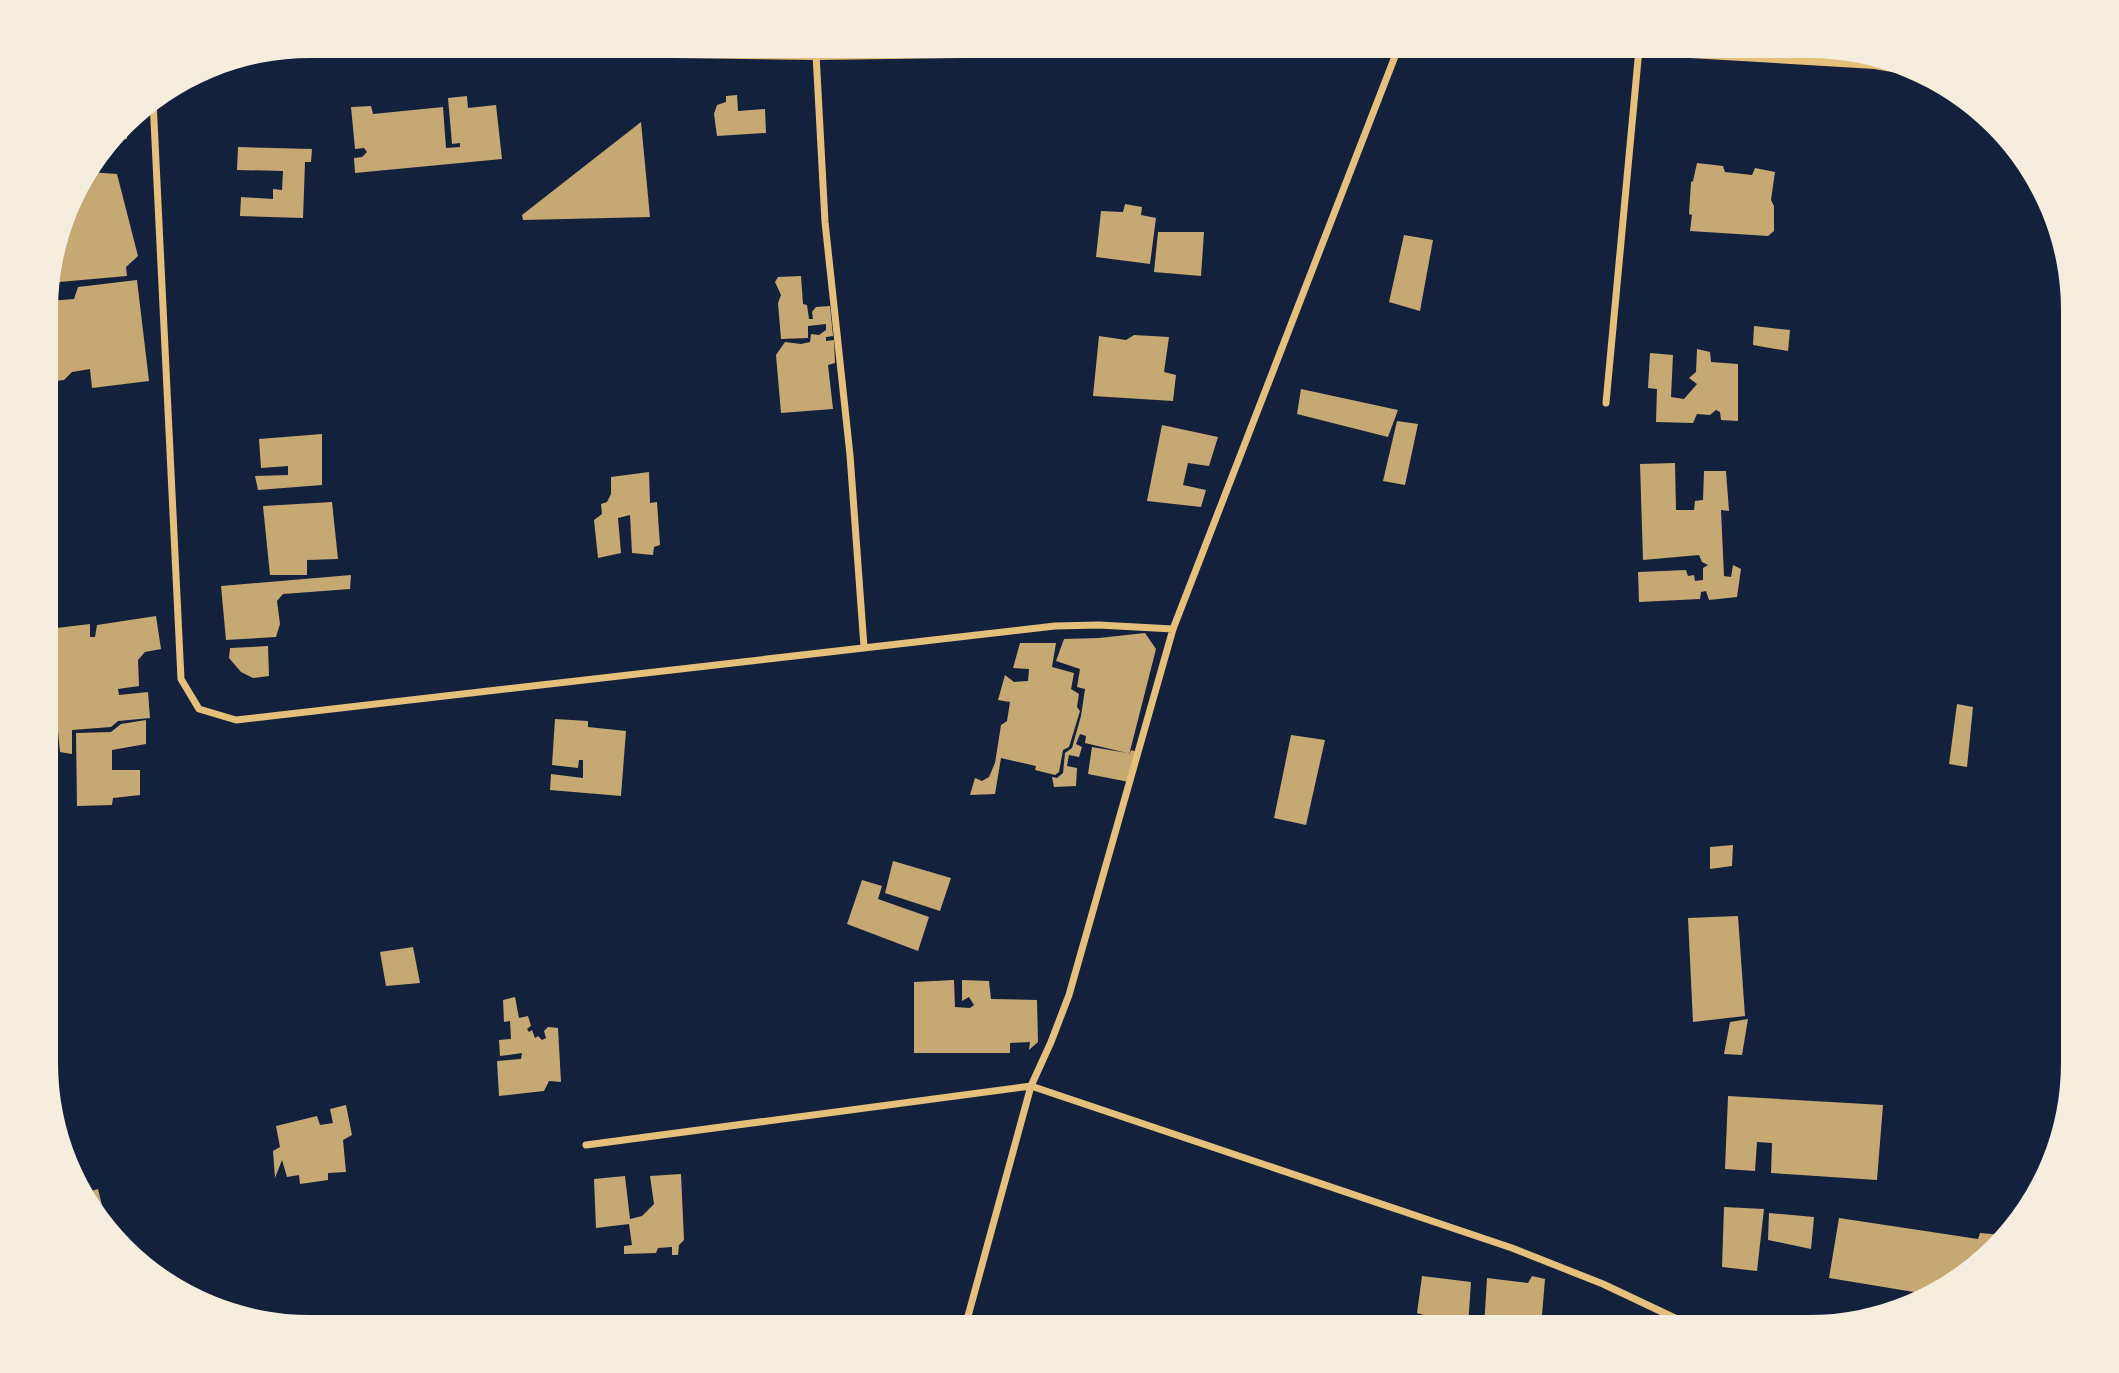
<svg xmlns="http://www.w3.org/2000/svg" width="2119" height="1373" font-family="'Asap Condensed',sans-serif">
<rect width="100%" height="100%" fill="#14213d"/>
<g fill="#c6a872">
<polygon points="737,95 738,111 765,109 766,133 717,136 714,114 717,105 726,102 726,96"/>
<polygon points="467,96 468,108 496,105 502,159 355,173 354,158 362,157 367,152 364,148 355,149 351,107 371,106 373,114 443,107 446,148 460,147 460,143 452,144 448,98"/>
<polygon points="641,122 650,217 523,220 522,215"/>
<polygon points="126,123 127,139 113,140 120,131"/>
<polygon points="238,147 312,149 311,162 305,162 303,218 240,216 241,197 273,199 273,189 282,190 283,171 237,170"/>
<polygon points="1697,163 1723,166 1725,172 1752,175 1755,168 1775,172 1771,200 1774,206 1774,231 1768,236 1690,231 1692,215 1689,214 1691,182 1693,181"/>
<polygon points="89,172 117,174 138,256 126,267 127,276 48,283 48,275 73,192"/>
<polygon points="1125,204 1142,207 1141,215 1156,218 1150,264 1096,257 1101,211 1123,212"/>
<polygon points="1158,232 1204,232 1201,276 1154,272"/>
<polygon points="1404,235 1433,240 1420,311 1389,302"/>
<polygon points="801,276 803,304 807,305 809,319 813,319 812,312 816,307 830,306 833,336 826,337 826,341 834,340 835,363 828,365 833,409 781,413 776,355 785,342 801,344 810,342 811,334 819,335 826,330 826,324 808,326 808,338 781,339 778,303 781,295 775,282 778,277"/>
<polygon points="137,280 149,381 92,388 90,369 72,372 64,380 48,382 48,336 50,333 48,301 74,299 78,287"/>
<polygon points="1754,326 1790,330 1788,351 1753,345"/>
<polygon points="1134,335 1169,337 1164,372 1176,375 1173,401 1093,396 1099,336 1126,340"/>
<polygon points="1697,349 1710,352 1711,362 1738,364 1738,421 1721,420 1720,412 1716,410 1710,415 1697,414 1693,423 1656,422 1657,389 1648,388 1650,353 1673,355 1671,397 1684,399 1697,384 1689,378 1696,372"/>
<polygon points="1301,389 1398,410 1388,437 1297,414"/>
<polygon points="1397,421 1418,424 1405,485 1383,481"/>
<polygon points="1162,425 1218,437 1209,466 1188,463 1183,485 1206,490 1201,507 1147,501"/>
<polygon points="322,434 322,485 258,490 255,476 288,475 288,466 261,468 259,439"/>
<polygon points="1675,463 1676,510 1694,510 1695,501 1703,500 1704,471 1726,471 1729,511 1721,510 1724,576 1731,577 1733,565 1741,569 1737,597 1709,600 1706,591 1701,592 1700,599 1639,602 1638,572 1686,570 1688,576 1694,575 1695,581 1703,580 1703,568 1708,565 1702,562 1699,555 1643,560 1640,464"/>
<polygon points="649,472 650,503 657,502 660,545 654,547 653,555 632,553 630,515 618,518 621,553 598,558 594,520 602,514 601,504 607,502 611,494 611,477"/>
<polygon points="332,502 338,559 307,560 307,575 270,575 263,506"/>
<polygon points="351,575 350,589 283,594 277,601 280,624 276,637 226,640 221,586"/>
<polygon points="156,616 161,649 145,652 138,660 139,686 118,689 119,695 148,692 150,718 118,721 111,727 72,730 72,754 60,752 48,629 90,624 90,637 95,637 97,625"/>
<polygon points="1145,633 1156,649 1129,755 1131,750 1137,752 1129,782 1088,774 1092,747 1127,753 1085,743 1086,736 1080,734 1076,744 1082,747 1079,757 1069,755 1067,766 1077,768 1076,786 1054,787 1052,777 1057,778 1063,773 1065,753 1072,748 1081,716 1085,689 1077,687 1080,669 1056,661 1064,639 1099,638"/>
<polygon points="1020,643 1056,643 1052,667 1074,673 1071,689 1079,694 1077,707 1080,711 1069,747 1063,750 1059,772 1055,775 1035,770 1036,766 1001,758 995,794 970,795 975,778 982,781 989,777 995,763 1001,725 1007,721 1010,702 998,700 1005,675 1014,682 1028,681 1029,669 1013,668"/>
<polygon points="268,646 269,676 253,678 241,672 229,658 230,648"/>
<polygon points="1957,704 1973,707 1967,767 1949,764"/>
<polygon points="555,719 588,721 588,727 626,731 621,796 550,790 551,774 583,778 583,760 579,760 578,768 552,765"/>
<polygon points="146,720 146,744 112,750 112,770 140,770 140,795 113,798 112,805 77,806 76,733 111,732 121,724"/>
<polygon points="1291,735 1325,740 1306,825 1274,818"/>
<polygon points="1733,845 1732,866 1710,869 1710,847"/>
<polygon points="893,861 951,878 940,911 885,893"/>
<polygon points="862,880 882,886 878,899 929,917 918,951 847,924"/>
<polygon points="1738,916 1745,1016 1693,1022 1688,918"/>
<polygon points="413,947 420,983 386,986 380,952"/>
<polygon points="954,980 955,1007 970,1008 974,1005 969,997 962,1001 962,980 989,981 991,999 1037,1000 1038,1042 1029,1050 1030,1042 1010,1043 1010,1053 914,1053 914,982"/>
<polygon points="515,997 519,1018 528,1016 531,1026 527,1029 529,1032 532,1030 535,1038 538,1036 542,1040 546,1038 544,1031 548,1027 558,1028 561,1082 549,1081 544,1091 499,1096 497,1061 521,1059 522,1053 500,1056 499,1040 511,1039 510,1021 504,1022 503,1000"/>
<polygon points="1748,1019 1742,1055 1724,1054 1730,1022"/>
<polygon points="1728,1096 1883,1105 1877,1180 1771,1173 1772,1143 1757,1142 1755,1171 1725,1169"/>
<polygon points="346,1105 352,1135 343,1140 346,1172 328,1173 328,1180 300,1184 299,1175 287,1177 282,1160 275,1178 273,1151 280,1147 276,1126 317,1116 320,1125 333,1123 330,1109"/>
<polygon points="681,1174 684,1240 679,1245 678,1255 672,1255 672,1247 658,1248 656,1253 624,1254 624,1246 632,1245 629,1224 596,1228 594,1179 625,1176 630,1219 642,1216 654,1204 650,1176"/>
<polygon points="98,1189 106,1222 80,1194"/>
<polygon points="1724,1207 1764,1209 1757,1271 1722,1267"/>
<polygon points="1769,1213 1814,1217 1811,1249 1768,1240"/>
<polygon points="1839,1218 1978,1239 1980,1233 2003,1235 1941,1292 1932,1295 1829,1278"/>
<polygon points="1422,1276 1471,1282 1468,1327 1423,1327 1424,1315 1417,1313"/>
<polygon points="1532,1276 1545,1279 1541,1327 1484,1327 1487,1278 1528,1283"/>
<polygon points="686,1320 688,1327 658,1327 657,1323"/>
</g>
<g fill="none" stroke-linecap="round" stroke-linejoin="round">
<g stroke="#e5c07b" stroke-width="7">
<polyline points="816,54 825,222 850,455 864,647"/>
<polyline points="153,100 181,679 199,709 236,720 1055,626 1099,625 1173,629 1069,995 1051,1042 1031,1086 1512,1248 1603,1284 1694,1327"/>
<polyline points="1606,403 1639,49"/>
<polyline points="1173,629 1399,46"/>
<polyline points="586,1145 1031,1086 965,1327"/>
</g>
<polyline stroke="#e5c07b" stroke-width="12" points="284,50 527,50 816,54 1399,46 1639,49 1875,63 1916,70"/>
</g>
<path d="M0 0H2119V1373H0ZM310 58H1809A252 252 0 0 1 2061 310V1063A252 252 0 0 1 1809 1315H310A252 252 0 0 1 58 1063V310A252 252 0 0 1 310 58Z" fill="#f5edde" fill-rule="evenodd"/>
</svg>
